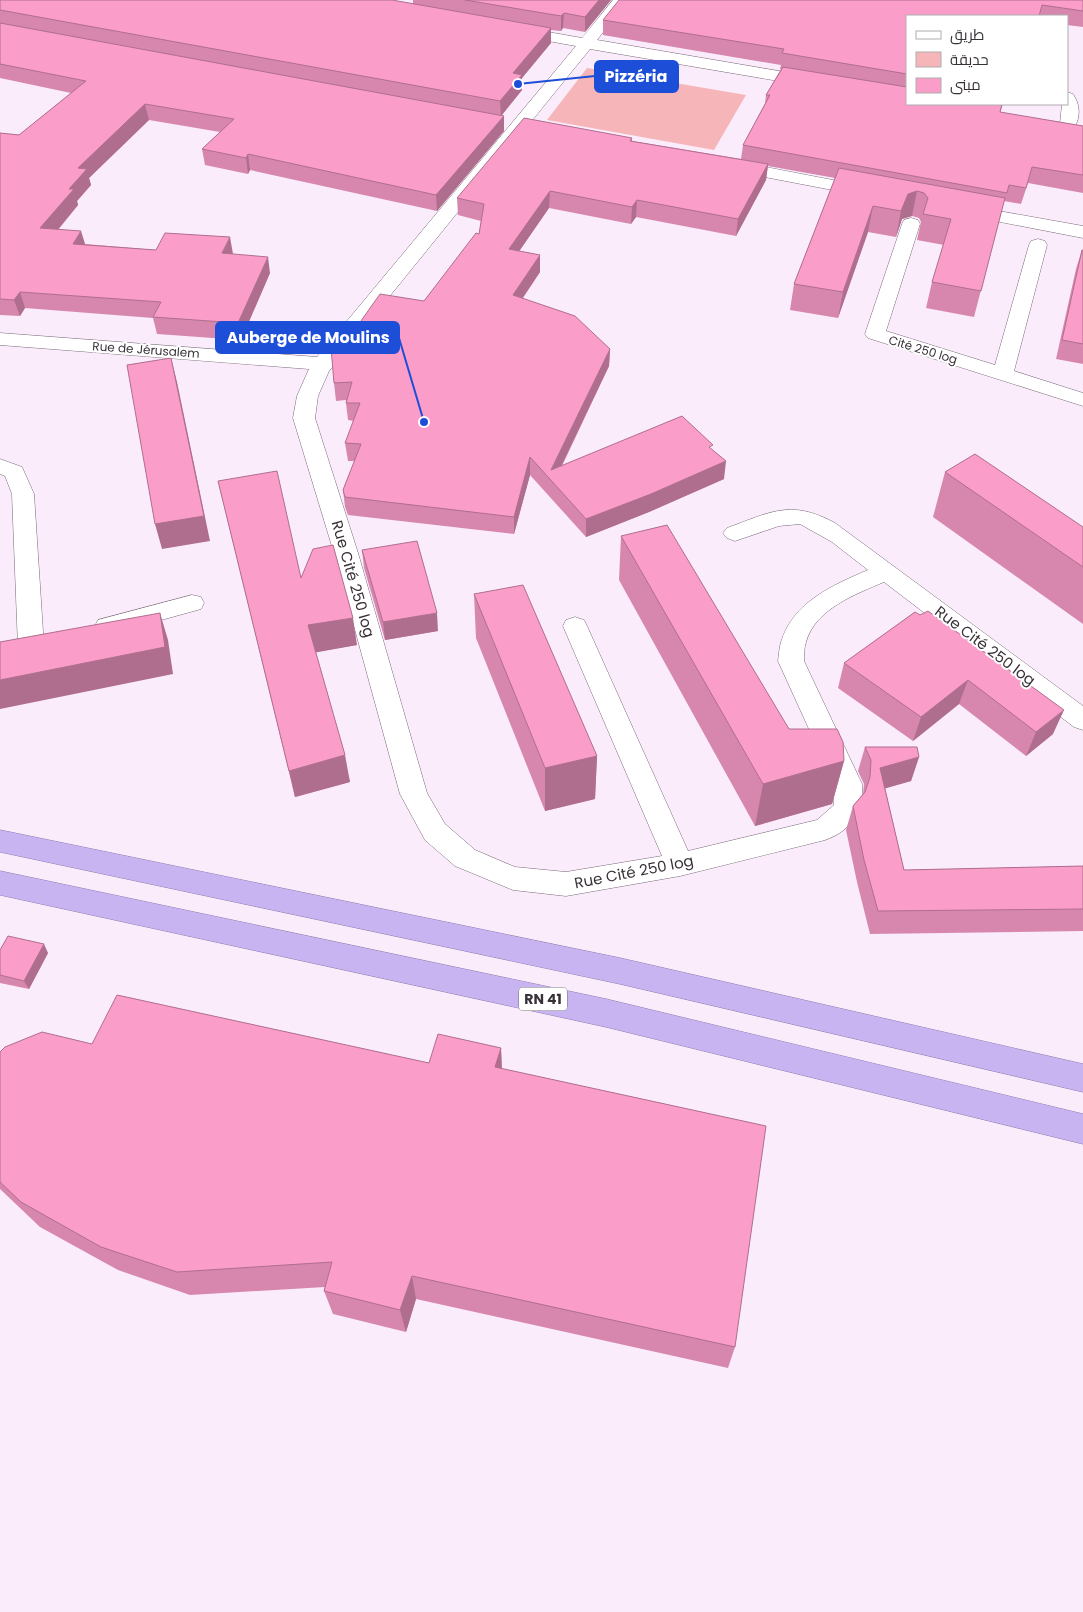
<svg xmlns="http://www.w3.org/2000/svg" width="1083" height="1612" font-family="Poppins,Cairo,sans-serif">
<rect width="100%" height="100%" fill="#fbecfc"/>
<polygon fill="#f6b6b9" points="587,68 746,95 714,150 547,120"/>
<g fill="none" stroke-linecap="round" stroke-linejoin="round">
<defs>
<g id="minor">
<path d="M613,0H628L597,40L814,77L820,79L822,82L820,85L814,87L590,49L329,371L318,396L315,418L358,553L427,793L445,824L475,850L515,867L566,872L662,856L563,626L566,620L575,617L584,620L587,626L688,851L817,820L834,805V784L778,661C779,655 779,648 781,642C793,602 833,585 868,570L832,542L800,524L779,526L735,541L727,538L723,533L727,528C771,512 791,499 835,523L1083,706V730L1074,727L884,582C856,594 815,609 806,642C804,648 804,655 804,661L862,784C864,811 851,831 825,840L680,876L566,896L513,890L455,866L425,840L400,794L334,553L293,418L297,396L309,369L0,345V333L317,357L576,46L509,34L506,31L509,28L514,26L582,38Z"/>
<path d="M1067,92L1073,94C1080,104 1081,117 1074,128H1062L1060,124L1062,104H1067Z"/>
<polygon points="729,160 869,187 875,188 878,192 875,196 869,197 723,169 720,165 723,161"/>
<polygon points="965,205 1083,226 1083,238 959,214 956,210 959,206"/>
<polygon points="911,218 918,220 920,224 886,331 995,365 1029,245 1031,241 1038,239 1045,241 1047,245 1014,371 1083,393 1083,406 868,338 865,334 902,224 904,220"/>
<polygon points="0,459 22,467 34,494 44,647 40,653 31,656 22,653 18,647 12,494 5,476 0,474"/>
<polygon points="192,595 201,597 204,603 201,609 107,635 98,632 95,626 98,620"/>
</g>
<g id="trunk">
<polygon points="0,830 620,958 1083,1064 1083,1092 620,984 0,852"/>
<polygon points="0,871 606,999 1083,1114 1083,1144 606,1027 0,895"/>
</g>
</defs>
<use href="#minor" stroke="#776a78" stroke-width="1"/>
<use href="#trunk" stroke="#8c7bae" stroke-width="1"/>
<use href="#minor" fill="#fff" fill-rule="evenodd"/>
<use href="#trunk" fill="#c8b4f0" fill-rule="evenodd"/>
</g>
<g fill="#d787ad">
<polygon points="0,0 413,4 413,0 611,0 585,32 563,28 561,31 551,30 551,43 522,78 522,90 502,115 504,131 437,211 250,170 248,174 205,165 202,149 220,132 149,120 89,178 91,185 77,201 78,205 58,230 85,244 156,250 233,254 270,273 241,340 157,334 153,318 25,308 20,316 0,315 0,133 19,135 71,93 0,78"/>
<polygon points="1083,0 1083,27 1067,25 1067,16 907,16 907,104 1003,104 1000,113 1083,126 1083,193 1028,183 1021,204 1004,201 974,317 926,308 932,282 944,245 917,240 921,222 919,218 912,216 902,219 896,237 868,232 838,318 790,310 794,284 835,178 768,166 766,180 736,236 636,217 631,224 549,208 519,251 540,255 540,272 523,298 610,349 609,366 562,466 712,450 724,479 649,512 586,537 530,475 514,534 348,515 345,507 343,490 355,461 348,461 345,443 354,421 348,420 346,403 346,400 336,401 334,383 351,335 424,301 479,234 481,221 458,215 457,198 632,138 632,141 741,159 743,145 765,104 766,95 781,69 780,69 781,65 603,35 603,20"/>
<polygon points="1082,250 1083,250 1083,364 1056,359 1076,269"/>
<polygon points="945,472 1083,527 1083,624 933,517"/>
<polygon points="218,481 357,645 315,652 350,782 295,797"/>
<polygon points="621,536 789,729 844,761 832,804 755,826 619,580"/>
<polygon points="362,550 438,631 385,640 364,568"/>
<polygon points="474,594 597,756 595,799 545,811 476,638"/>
<polygon points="915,612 1053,734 1026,756 959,704 913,741 838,688 844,663"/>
<polygon points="865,747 919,757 911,781 885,788 904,870 1083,866 1083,931 870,934 857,882 846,830 853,806 863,794 864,784 858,771"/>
<polygon points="0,950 48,953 29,989 0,983"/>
<polygon points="92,1044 429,1063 501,1048 502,1069 735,1347 728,1368 416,1299 406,1332 333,1314 324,1291 325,1287 190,1295 118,1270 40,1227 0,1189 0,1052"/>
</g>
<g fill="#af6e8d">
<polygon points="599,0 611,0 585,32 585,17"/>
<polygon points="564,13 563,28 561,31 561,16"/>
<polygon points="551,28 551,43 522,78 522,90 501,116 500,101 513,73"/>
<polygon points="145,104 149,120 89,178 91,185 77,201 78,205 45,245 40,228 69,189 78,168"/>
<polygon points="504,116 504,131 437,211 436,195"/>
<polygon points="248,154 250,170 248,174 246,158"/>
<polygon points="768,164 766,180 736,236 738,219"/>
<polygon points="550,191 549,208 509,266 509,249"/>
<polygon points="917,191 912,216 902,219 896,237 901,211 908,194"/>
<polygon points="637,200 636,217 631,224 632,207"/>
<polygon points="873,206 868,232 838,318 843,292"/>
<polygon points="81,231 86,247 73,244"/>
<polygon points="230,237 233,254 225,270 222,253"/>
<polygon points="540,255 540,272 513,312 513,295"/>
<polygon points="268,257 270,273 241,340 238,323"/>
<polygon points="20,292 25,308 20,316 14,300"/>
<polygon points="610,349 609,366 553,483 551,470"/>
<polygon points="171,358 177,382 210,541 162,549 155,524"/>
<polygon points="530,457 530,475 514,534 514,517"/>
<polygon points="726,461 724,479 649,512 586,537 586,519"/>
<polygon points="160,613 168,640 173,674 0,709 0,680"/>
<polygon points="437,613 438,631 385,640 383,622"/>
<polygon points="353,618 357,645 313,653 308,625"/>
<polygon points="968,680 959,704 913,741 921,717"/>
<polygon points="1064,710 1053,734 1026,756 1036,732"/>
<polygon points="345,755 350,782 295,797 289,771"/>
<polygon points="597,756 595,799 545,811 545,768"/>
<polygon points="919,757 911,781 873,792 880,768"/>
<polygon points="844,761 832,804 755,826 763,784"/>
<polygon points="44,944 48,953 29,989 24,981"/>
<polygon points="501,1048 502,1076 495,1067"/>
<polygon points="412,1276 416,1299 406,1332 400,1310"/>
</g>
<g fill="#fa9dc9" stroke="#af6e8d">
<polygon points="0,0 392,0 551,28 513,73 522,75 500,101 0,10"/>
<polygon points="465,0 599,0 585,17 564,13 561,16"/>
<polygon points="619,0 1083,0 1083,11 1042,5 1039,16 907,16 907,74 782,53 784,49 603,20"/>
<polygon points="0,23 504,116 436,195 248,154 246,158 202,149 234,119 145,104 78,168 87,169 69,189 74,189 40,228 81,231 73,244 156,250 165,233 230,237 222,253 268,257 238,323 153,317 161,302 20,292 14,300 0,299 0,133 19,135 86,81 0,64"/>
<polygon points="783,67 907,87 907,104 1002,104 1000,112 1083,126 1083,175 1032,167 1026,188 1009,185 1007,193 743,145 770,95 766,95"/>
<polygon points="524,118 632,138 630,141 768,164 738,219 637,200 632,207 550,191 509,249 540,255 513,295 575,316 610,349 551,470 682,416 713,445 709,447 726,461 651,494 586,519 530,457 514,517 345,497 343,490 361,444 345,443 360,403 346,403 352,382 334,383 331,348 342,336 351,335 380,294 424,301 476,233 479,234 484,204 457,198"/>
<polygon points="839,168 1005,198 981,291 932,282 951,219 923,214 928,198 924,193 917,191 908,194 901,211 873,206 843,292 794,284"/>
<polygon points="1082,250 1083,250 1083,344 1062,340"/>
<polygon points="171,358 204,516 155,524 127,365"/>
<polygon points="975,454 1083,527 1083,567 945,472"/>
<polygon points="277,471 301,578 313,549 333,545 353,618 308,625 345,755 289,771 218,481"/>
<polygon points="667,525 789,729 837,729 843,742 844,761 763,784 621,536"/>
<polygon points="417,541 437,613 383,622 362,550"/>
<polygon points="523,585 597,756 545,768 474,594"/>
<polygon points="928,611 1064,710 1036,732 968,680 921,717 844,663 915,612 920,615"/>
<polygon points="160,613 165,647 0,680 0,642"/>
<polygon points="865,747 917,747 919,757 880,768 904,870 1083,866 1083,909 878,911 864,860 853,806 865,792 870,777 871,760"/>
<polygon points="8,936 44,944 24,981 0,975 0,950"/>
<polygon points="117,995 429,1063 438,1034 501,1048 495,1067 766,1126 735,1347 412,1276 400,1310 324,1291 332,1262 177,1272 101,1247 21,1202 0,1182 0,1052 5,1047 42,1032 92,1044"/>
</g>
<g text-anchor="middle" stroke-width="4" stroke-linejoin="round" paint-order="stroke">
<g font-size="12" fill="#383238" stroke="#fff">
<text transform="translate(146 350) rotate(4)" y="4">Rue de Jérusalem</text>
<text transform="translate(923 350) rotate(17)" y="4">Cité 250 log</text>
</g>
<rect fill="#fff" stroke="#747074" stroke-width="1" x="519" y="987.5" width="48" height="23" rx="4"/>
<g font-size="14" font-weight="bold" fill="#383238">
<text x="543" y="1004">RN 41</text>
</g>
<g font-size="15" fill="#383238" stroke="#fff">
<text transform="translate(353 579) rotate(74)" y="5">Rue Cité 250 log</text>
<text transform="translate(985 646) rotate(37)" y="5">Rue Cité 250 log</text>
<text transform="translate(634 872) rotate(-11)" y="5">Rue Cité 250 log</text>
</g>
</g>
<path fill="none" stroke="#1d4ed8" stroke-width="2" d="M518 84L595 76M424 422L399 338"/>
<g fill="#1d4ed8" stroke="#fff" stroke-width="2">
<circle cx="518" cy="84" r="5"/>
<circle cx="424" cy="422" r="5"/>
</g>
<g fill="#1d4ed8" stroke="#1d4ed8" stroke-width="2">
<rect x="595" y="61" width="83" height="31" rx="5"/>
<rect x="216" y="322" width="183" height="31" rx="5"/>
</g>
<g font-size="16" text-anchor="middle" font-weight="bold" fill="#fff">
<text x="636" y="82">Pizzéria</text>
<text x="308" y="343">Auberge de Moulins</text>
</g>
<rect x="906" y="15" width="162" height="90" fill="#ffffff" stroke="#afadaf"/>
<rect x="916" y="31" width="25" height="8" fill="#ffffff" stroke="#afadaf"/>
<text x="950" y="40" font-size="15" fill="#383238">طريق</text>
<rect x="916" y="52" width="25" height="15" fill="#f6b6b9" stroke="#afadaf"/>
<text x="950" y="65" font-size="15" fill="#383238">حديقة</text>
<rect x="916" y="78" width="25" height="15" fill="#fa9dc9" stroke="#afadaf"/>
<text x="950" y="90" font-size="15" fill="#383238">مبنى</text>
</svg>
